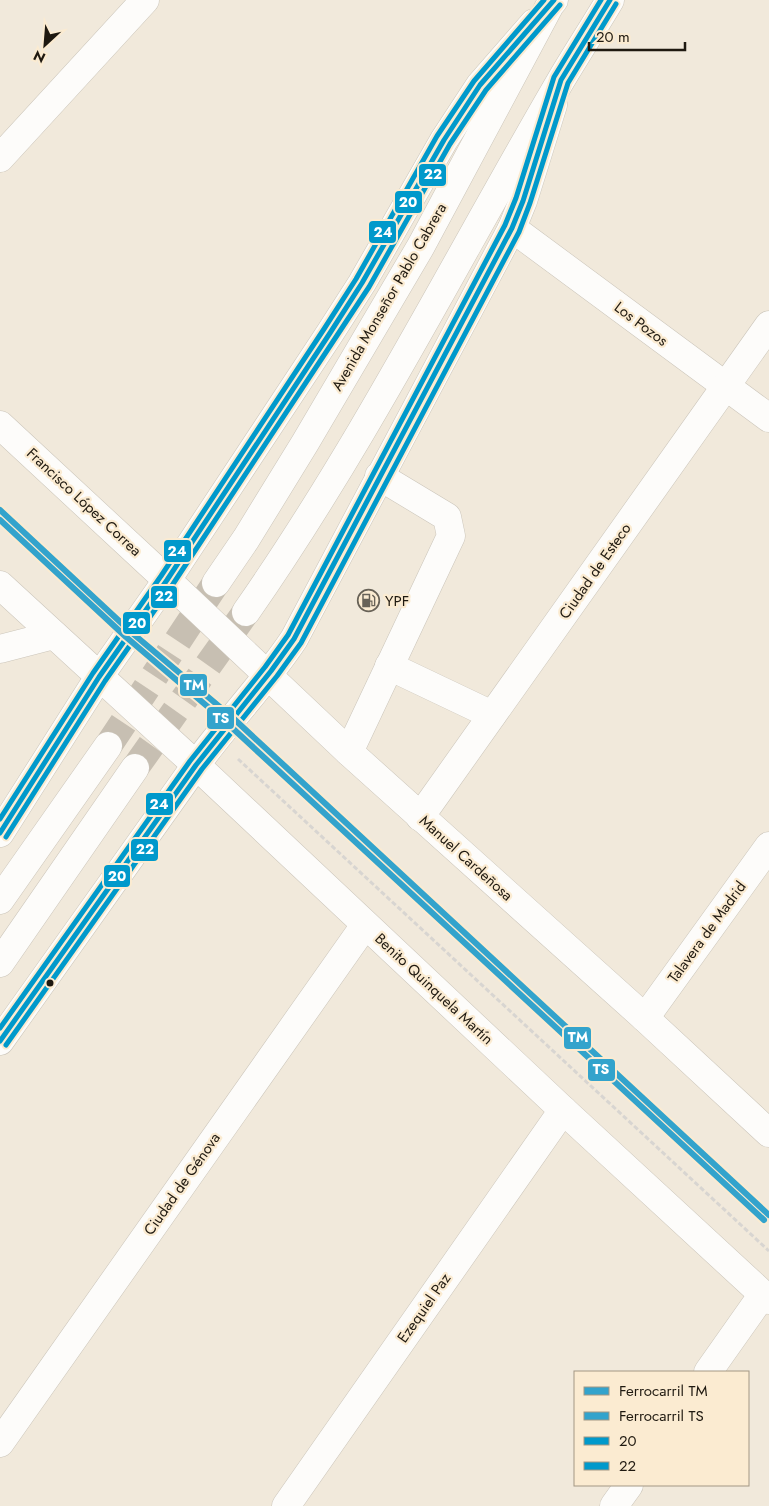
<svg xmlns="http://www.w3.org/2000/svg" width="769" height="1506" font-family="Jost,sans-serif">
<rect width="100%" height="100%" fill="#f1e9db"/>
<g fill="none" stroke-linecap="round" stroke-linejoin="round">
<g stroke="#c7bfb2" stroke-width="28" stroke-dasharray="28 14" stroke-linecap="butt">
<polyline points="108,746 216,583"/>
<polyline points="135,768 246,612"/>
</g>
<defs>
<g id="minor">
<polyline points="0,158 145,0"/>
<polyline points="512,228 769,418"/>
<polyline points="0,649 54,635"/>
<polyline points="389,666 492,715"/>
<polyline points="349,752 451,536 447,517 379,476"/>
<polyline points="420,817 769,325"/>
<polyline points="0,833 99,677 167,580 330,333 362,283 444,140 480,85 534,23"/>
<polyline points="645,1018 769,846"/>
<path d="M0,1041L196,765C227,722 265,683 294,639L512,228L523,201L553,105"/>
<polyline points="708,1372 763,1294"/>
<polyline points="0,1443 365,925"/>
<polyline points="286,1506 563,1110"/>
<polyline points="614,1506 629,1485"/>
</g>
<g id="major">
<polyline points="0,425 167,580 349,752 645,1018 769,1133"/>
<polyline points="216,583 246,539 305,443 421,246 550,5 554,0"/>
<polyline points="0,585 196,765 563,1110 769,1300"/>
<path d="M246,612C364,443 457,258 561,80C577,53 594,27 610,0"/>
<polyline points="0,900 108,746"/>
<polyline points="0,963 135,768"/>
</g>
</defs>
<use href="#minor" stroke="#cbc5ba" stroke-width="29"/>
<use href="#major" stroke="#cbc5ba" stroke-width="29"/>
<polyline stroke="#d8d5d1" stroke-width="3" stroke-dasharray="5 2.5" stroke-linecap="butt" points="238,759 769,1251"/>
<use href="#minor" stroke="#fdfcfa" stroke-width="28"/>
<use href="#major" stroke="#fdfcfa" stroke-width="28"/>
<defs>
<g id="bus-1">
<polyline points="0,833 99,677 167,580 330,333 362,283 444,140 480,85 554,0"/>
<polyline points="0,1041 196,765 271,671 294,639 512,228 523,201 561,80 610,0"/>
</g>
<g id="bus-2">
<polyline points="6,837 105,681 173,584 336,337 369,287 450,144 486,90 560,5"/>
<polyline points="6,1045 202,769 277,676 301,643 519,232 530,203 568,83 616,4"/>
</g>
<g id="bus-3">
<polyline points="0,819 93,673 161,576 324,329 356,279 437,136 474,81 544,0"/>
<polyline points="0,1028 190,761 265,667 288,635 505,225 516,198 554,77 601,0"/>
</g>
</defs>
<use href="#bus-1" stroke="#fbebd1" stroke-width="9"/>
<use href="#bus-2" stroke="#fbebd1" stroke-width="9"/>
<use href="#bus-3" stroke="#fbebd1" stroke-width="9"/>
<use href="#bus-1" stroke="#0099cb" stroke-width="5"/>
<use href="#bus-2" stroke="#0099cb" stroke-width="5"/>
<use href="#bus-3" stroke="#0099cb" stroke-width="5"/>
<defs>
<polyline id="rail-1" points="0,510 131,632 233,718 769,1215"/>
<polyline id="rail-2" points="0,520 126,637 228,724 764,1220"/>
</defs>
<use href="#rail-1" stroke="#fbebd1" stroke-width="10"/>
<use href="#rail-2" stroke="#fbebd1" stroke-width="10"/>
<use href="#rail-1" stroke="#33a3cc" stroke-width="6"/>
<use href="#rail-2" stroke="#33a3cc" stroke-width="6"/>
</g>
<defs>
<symbol id="fuel-ring" viewBox="-11 -11 22 22"><circle r="9.5" fill="#fbebd1" stroke="#686257" stroke-width="1.5"/><path d="M-5.5-6h7V0h2V4h1.3V-2.5L3-4.5l.8-.8L6-3V5H2.5V1h-1V6h-7ZM-4.2-4.7v3.2H.2V-4.7Z" fill="#686257"/></symbol>
</defs>
<g fill-rule="evenodd">
<use href="#fuel-ring" x="356" y="588" width="25" height="25"/>
</g>
<circle fill="#1f1910" stroke="#fbebd1" stroke-width="2" cx="50" cy="983" r="4.5"/>
<g text-anchor="middle" stroke-width="4.5" stroke-linejoin="round" paint-order="stroke">
<g font-size="15" fill="#1f1910" stroke="#fbebd1">
<text transform="translate(389 297) rotate(-60)" y="5">Avenida Monseñor Pablo Cabrera</text>
<text transform="translate(641 324) rotate(37)" y="5">Los Pozos</text>
<text transform="translate(84 502) rotate(43)" y="5">Francisco López Correa</text>
<text transform="translate(595 571) rotate(-55)" y="5">Ciudad de Esteco</text>
<text transform="translate(466 858) rotate(42)" y="5">Manuel Cardeñosa</text>
<text transform="translate(707 932) rotate(-54)" y="5">Talavera de Madrid</text>
<text transform="translate(434 989) rotate(43)" y="5">Benito Quinquela Martín</text>
<text transform="translate(182 1184) rotate(-55)" y="5">Ciudad de Génova</text>
<text transform="translate(424 1308) rotate(-55)" y="5">Ezequiel Paz</text>
</g>
<g font-size="15" fill="#1f1910" stroke="#fbebd1" text-anchor="start">
<text x="385" y="606">YPF</text>
</g>
</g>
<g stroke="#fbebd1" stroke-width="2">
<rect x="418" y="163" width="29" height="24" rx="5" fill="#0099cb"/>
<rect x="394" y="190" width="29" height="24" rx="5" fill="#0099cb"/>
<rect x="368" y="220" width="29" height="24" rx="5" fill="#0099cb"/>
<rect x="163" y="539" width="29" height="24" rx="5" fill="#0099cb"/>
<rect x="150" y="585" width="28" height="24" rx="5" fill="#0099cb"/>
<rect x="122" y="611" width="29" height="24" rx="5" fill="#0099cb"/>
<rect x="179" y="673" width="29" height="24" rx="5" fill="#33a3cc"/>
<rect x="206" y="706" width="29" height="24" rx="5" fill="#33a3cc"/>
<rect x="145" y="792" width="29" height="24" rx="5" fill="#0099cb"/>
<rect x="130" y="838" width="29" height="24" rx="5" fill="#0099cb"/>
<rect x="103" y="864" width="28" height="24" rx="5" fill="#0099cb"/>
<rect x="563" y="1026" width="29" height="24" rx="5" fill="#33a3cc"/>
<rect x="587" y="1058" width="29" height="24" rx="5" fill="#33a3cc"/>
</g>
<g font-size="14" text-anchor="middle" font-weight="bold" fill="#fff">
<text x="433" y="179">22</text>
<text x="408" y="207">20</text>
<text x="383" y="237">24</text>
<text x="177" y="556">24</text>
<text x="164" y="601">22</text>
<text x="137" y="628">20</text>
<text x="194" y="690">TM</text>
<text x="221" y="723">TS</text>
<text x="159" y="809">24</text>
<text x="145" y="854">22</text>
<text x="117" y="881">20</text>
<text x="578" y="1042">TM</text>
<text x="601" y="1074">TS</text>
</g>
<rect x="574" y="1371" width="175" height="115" fill="#fbebd1" stroke="#a39784"/>
<rect x="584" y="1387" width="25" height="8" fill="#33a3cc" stroke="#a39784"/>
<text x="619" y="1396" font-size="15" fill="#1f1910">Ferrocarril TM</text>
<rect x="584" y="1412" width="25" height="8" fill="#33a3cc" stroke="#a39784"/>
<text x="619" y="1421" font-size="15" fill="#1f1910">Ferrocarril TS</text>
<rect x="584" y="1437" width="25" height="8" fill="#0099cb" stroke="#a39784"/>
<text x="619" y="1446" font-size="15" fill="#1f1910">20</text>
<rect x="584" y="1462" width="25" height="8" fill="#0099cb" stroke="#a39784"/>
<text x="619" y="1471" font-size="15" fill="#1f1910">22</text>
<g transform="translate(45 45) rotate(206)" stroke="#fbebd1" stroke-width="4" paint-order="stroke">
<path d="M0-4L9 19L0 12L-9 19Z" fill="#1f1910"/>
<text y="-8" font-size="14" font-weight="bold" text-anchor="middle" fill="#1f1910">N</text>
</g>
<path d="M589 42v8h96v-8" fill="none" stroke="#1f1910" stroke-width="2.5"/>
<text x="596" y="42" font-size="15" fill="#1f1910" stroke="#fbebd1" stroke-width="4" paint-order="stroke">20 m</text>
</svg>
